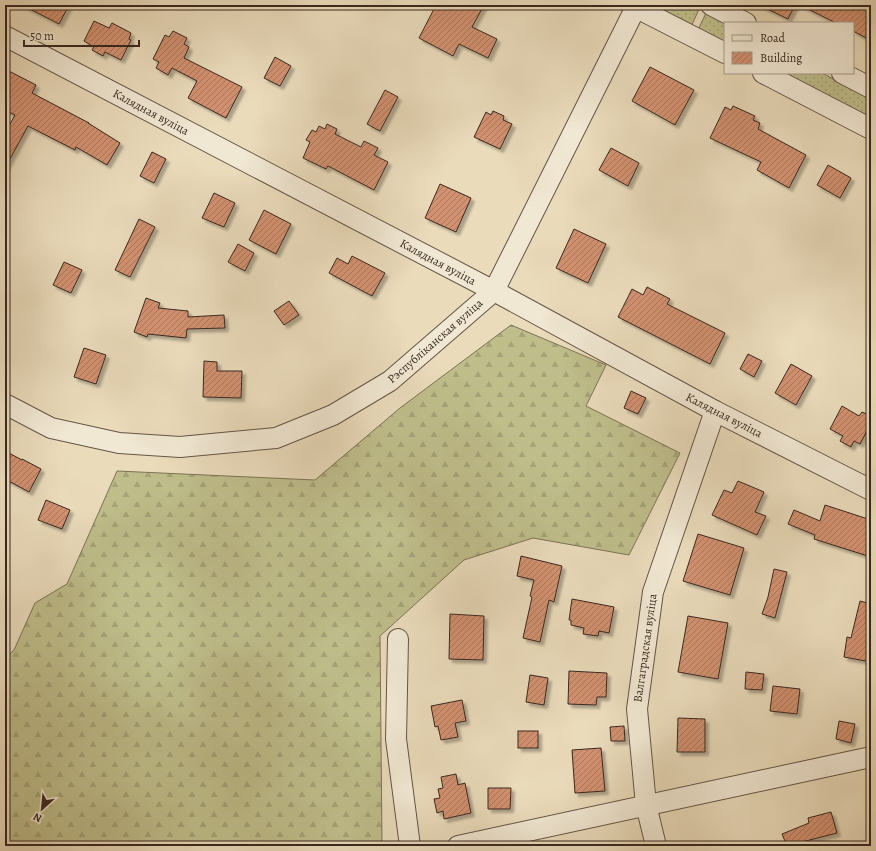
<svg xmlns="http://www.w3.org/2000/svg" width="876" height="851" font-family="Alegreya,serif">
<defs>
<pattern id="grass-dots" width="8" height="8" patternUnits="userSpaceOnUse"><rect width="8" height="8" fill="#bfbe8b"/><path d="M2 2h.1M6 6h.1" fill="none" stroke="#a5a378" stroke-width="1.8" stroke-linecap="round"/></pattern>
<pattern id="forest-firs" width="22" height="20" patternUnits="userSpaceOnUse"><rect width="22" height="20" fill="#bfbe8b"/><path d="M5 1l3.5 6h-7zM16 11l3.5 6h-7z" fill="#a5a378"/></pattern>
<pattern id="building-hatch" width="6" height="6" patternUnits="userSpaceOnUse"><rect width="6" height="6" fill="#d29170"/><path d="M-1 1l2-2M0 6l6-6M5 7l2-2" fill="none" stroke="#ab765c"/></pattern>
<filter id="shadow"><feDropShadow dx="3.5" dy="3.5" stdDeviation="1" flood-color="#0004"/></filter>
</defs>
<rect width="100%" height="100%" fill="#eadbbb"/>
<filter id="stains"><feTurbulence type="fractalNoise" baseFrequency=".005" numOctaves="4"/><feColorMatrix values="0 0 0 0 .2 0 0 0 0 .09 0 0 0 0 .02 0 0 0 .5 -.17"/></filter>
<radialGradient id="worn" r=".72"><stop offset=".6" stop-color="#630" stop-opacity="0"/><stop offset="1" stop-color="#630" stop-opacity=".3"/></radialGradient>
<g fill="url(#grass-dots)" stroke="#7c7356">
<polygon points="653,5 691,5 699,9 691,27 657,10"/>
<polygon points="706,13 725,23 725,43 698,30"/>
<polygon points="783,73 822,73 871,99 871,118"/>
</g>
<polygon fill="url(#forest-firs)" stroke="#7c7356" points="511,325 606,365 586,406 680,453 629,555 533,538 464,560 380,636 382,846 5,846 5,658 14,650 35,603 67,584 117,471 315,480 400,408"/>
<g fill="url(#building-hatch)" stroke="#392820" filter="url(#shadow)">
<polygon points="22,5 69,5 59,24"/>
<polygon points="436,5 484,5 472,27 497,39 488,58 459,44 453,56 419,38"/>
<polygon points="759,5 795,5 788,19"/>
<polygon points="800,5 863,5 871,9 871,32 868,39 853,31 853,23 836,23"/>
<polygon points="94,21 109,28 112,23 131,33 129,39 131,40 121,60 105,52 103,56 92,50 94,47 84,41"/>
<polygon points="173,31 187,38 184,44 189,47 184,58 242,87 226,118 188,98 197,81 172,68 168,75 156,68 159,62 153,59 165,35 169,37"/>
<polygon points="275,57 291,66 280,86 264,78"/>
<polygon points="650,67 694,90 675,125 632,101"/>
<polygon points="5,69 36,85 32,93 89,123 88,123 120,143 107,165 76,147 75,150 28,126 5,168 5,133 15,115 5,110"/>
<polygon points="385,90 398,97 380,131 367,124"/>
<polygon points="733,106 755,116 753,120 760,123 758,129 806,155 789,188 757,170 761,162 710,138 725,107 731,110"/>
<polygon points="493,111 504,116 503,120 512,124 500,149 474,137 486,112 491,115"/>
<polygon points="327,124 337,129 335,134 361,147 364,141 378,148 374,155 388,162 374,190 328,166 326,169 303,158 310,142 306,140 312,130 316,132 319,126 325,129"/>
<polygon points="611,148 639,163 628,186 599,170"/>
<polygon points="152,152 166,159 154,183 140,176"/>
<polygon points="828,165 851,178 840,198 817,185"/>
<polygon points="440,184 471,198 456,232 425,218"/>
<polygon points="214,193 235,203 224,227 202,218"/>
<polygon points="264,210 291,224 276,254 249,240"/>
<polygon points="139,219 155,227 130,277 115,270"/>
<polygon points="574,229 606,244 588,283 556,268"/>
<polygon points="238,244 254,253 245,271 228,262"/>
<polygon points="352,256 385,273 372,296 329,273 337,258 348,264"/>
<polygon points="64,262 82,270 71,293 53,285"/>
<polygon points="647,287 670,299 667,304 725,333 710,364 618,317 632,289 643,295"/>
<polygon points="146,298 160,303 158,308 188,311 188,317 224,315 225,328 187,329 186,338 148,334 147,337 134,332"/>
<polygon points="289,301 299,315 284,325 274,311"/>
<polygon points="84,348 106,355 96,384 74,377"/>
<polygon points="748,354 762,361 754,377 740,369"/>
<polygon points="204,361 217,362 217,371 242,371 241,398 203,397"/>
<polygon points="791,364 812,376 796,405 775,393"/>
<polygon points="631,391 646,398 638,414 624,408"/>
<polygon points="842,406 859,416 862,412 871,416 871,423 860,444 854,441 851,447 840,441 843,436 830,429"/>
<polygon points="5,451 22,460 22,459 41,469 29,492 5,479"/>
<polygon points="738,481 764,492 755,512 766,516 757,535 712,515 724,490 732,493"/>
<polygon points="46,500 70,510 62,529 38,520"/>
<polygon points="825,505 871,520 871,557 814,539 815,535 788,524 794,510 820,521"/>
<polygon points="698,534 744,548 730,595 683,581"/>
<polygon points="521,556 562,566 554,602 549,600 540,642 523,638 532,597 530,596 534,580 517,576"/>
<polygon points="774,569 787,572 775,618 762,614 768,597"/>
<polygon points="572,599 614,607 609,633 599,631 598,636 583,634 584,628 571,625 571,620 569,620"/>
<polygon points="860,601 871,604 871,662 844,657 847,637 851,638"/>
<polygon points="450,614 484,616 483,660 449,659"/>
<polygon points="688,616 728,623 718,679 678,672"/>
<polygon points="569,671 607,673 606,697 597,697 596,705 568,704"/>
<polygon points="746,672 764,674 762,690 745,689"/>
<polygon points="530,675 548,678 544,705 526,702"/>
<polygon points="773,686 800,689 797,714 770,711"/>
<polygon points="462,700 466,721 455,723 458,737 441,740 438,726 435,727 431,706"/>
<polygon points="678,718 705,719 705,752 677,752"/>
<polygon points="839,721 855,724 851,743 836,739"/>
<polygon points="624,726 625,741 611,741 610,727"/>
<rect x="518" y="731" width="20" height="17"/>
<polygon points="601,748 605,791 575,793 572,750"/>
<polygon points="456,774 458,785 465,783 471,813 444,819 443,811 437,813 434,799 440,798 438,789 443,788 441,777"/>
<polygon points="488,788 511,788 510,809 488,809"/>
<polygon points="831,812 837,833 802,842 803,846 787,846 782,834 809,823 808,818"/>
</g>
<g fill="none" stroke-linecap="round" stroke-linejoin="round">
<defs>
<g id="minor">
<polyline points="631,5 725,53"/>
<polyline points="711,5 746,23"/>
<polyline points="5,36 494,291 715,411 871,490"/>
<polyline points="763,73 871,129"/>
<polyline points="842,73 871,88"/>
<polyline points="5,404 51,428 119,443 180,447 276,438 333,415 390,381 494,291 637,5"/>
<polyline points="398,639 396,739 410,846"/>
<polyline points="458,846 871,757"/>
<polyline points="656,846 646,805 637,709 653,592 715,411"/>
</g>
</defs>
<use href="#minor" stroke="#655547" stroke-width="22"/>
<use href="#minor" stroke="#f1e8d3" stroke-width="20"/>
</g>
<g text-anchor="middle" stroke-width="3.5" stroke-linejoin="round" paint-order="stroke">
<g font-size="12" fill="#392820" stroke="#f1e8d3">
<text transform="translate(151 112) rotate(28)" y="4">Калядная вуліца</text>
<text transform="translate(438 262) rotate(28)" y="4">Калядная вуліца</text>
<text transform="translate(435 341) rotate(-41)" y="4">Рэспубліканская вуліца</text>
<text transform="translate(724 415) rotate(27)" y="4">Калядная вуліца</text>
<text transform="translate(645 648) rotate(-82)" y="4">Валгаградская вуліца</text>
</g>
</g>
<rect width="876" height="851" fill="none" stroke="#eadbbb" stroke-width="20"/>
<rect x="6" y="6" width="864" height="839" fill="none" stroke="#392820" stroke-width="2"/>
<rect x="10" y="10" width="856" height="831" fill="none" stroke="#392820"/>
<rect x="724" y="22" width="130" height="52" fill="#f1e8d3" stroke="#a79b8b"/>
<rect x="732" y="35" width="20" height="6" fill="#f1e8d3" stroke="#a79b8b"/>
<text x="760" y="42" font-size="12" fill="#392820">Road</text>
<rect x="732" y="52" width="20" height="12" fill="url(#building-hatch)" stroke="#a79b8b"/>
<text x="760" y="62" font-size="12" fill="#392820">Building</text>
<g transform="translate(42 809) rotate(207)" stroke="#f1e8d3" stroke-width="3" paint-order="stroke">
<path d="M0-3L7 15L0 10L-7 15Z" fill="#392820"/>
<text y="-6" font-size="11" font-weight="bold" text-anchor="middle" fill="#392820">N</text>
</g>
<path d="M24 40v6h115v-6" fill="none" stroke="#392820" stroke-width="2"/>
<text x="30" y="40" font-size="12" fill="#392820" stroke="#f1e8d3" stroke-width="3" paint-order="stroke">50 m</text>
<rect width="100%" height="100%" filter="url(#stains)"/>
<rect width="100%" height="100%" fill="url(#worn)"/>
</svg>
